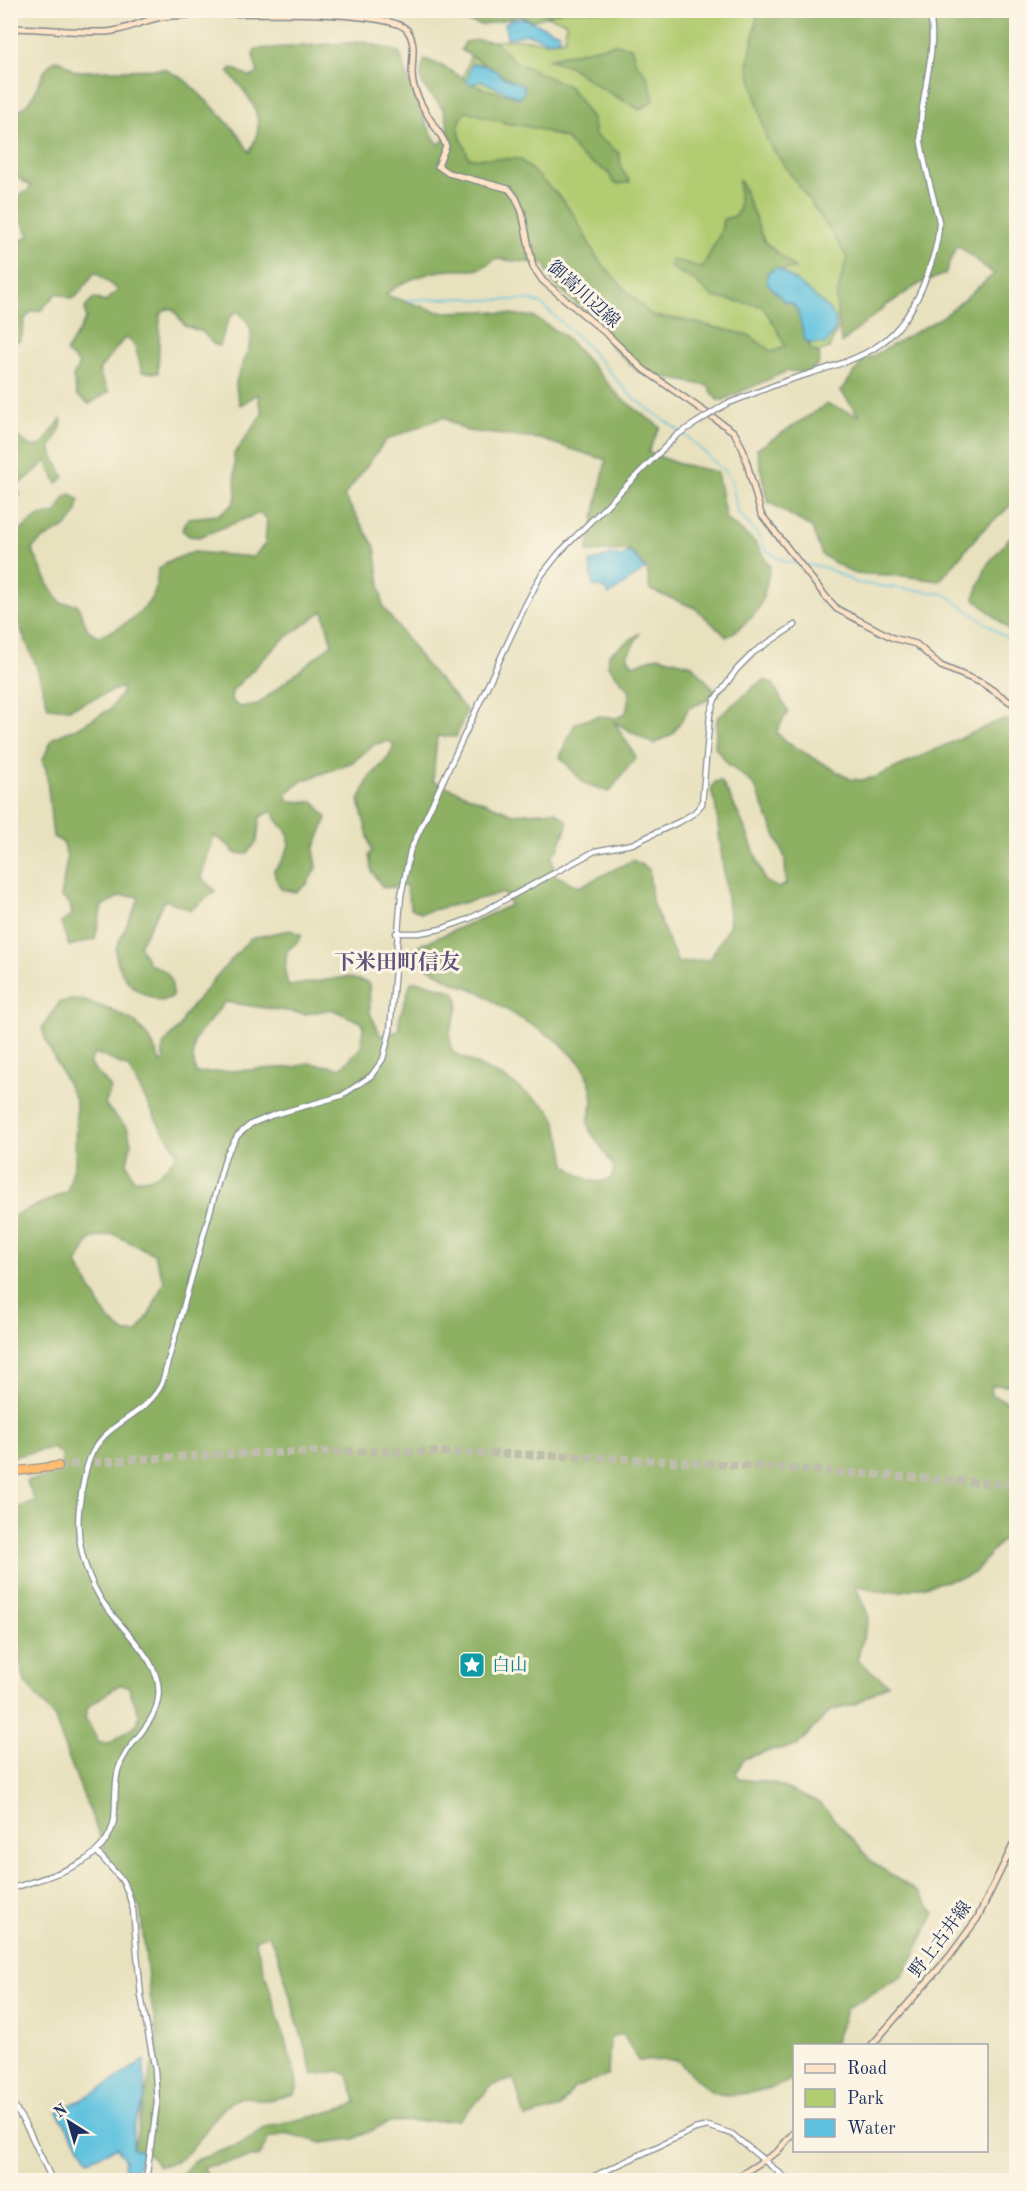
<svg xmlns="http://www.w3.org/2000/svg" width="1027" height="2191" font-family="'Old Standard TT','Noto Serif JP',serif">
<rect width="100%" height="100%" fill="#fcf5e5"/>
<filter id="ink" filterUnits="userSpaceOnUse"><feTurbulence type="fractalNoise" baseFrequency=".0167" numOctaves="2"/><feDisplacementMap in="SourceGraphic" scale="12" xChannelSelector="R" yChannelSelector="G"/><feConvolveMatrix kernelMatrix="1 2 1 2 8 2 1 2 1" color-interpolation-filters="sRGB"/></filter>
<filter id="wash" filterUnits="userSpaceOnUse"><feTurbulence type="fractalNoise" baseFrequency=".008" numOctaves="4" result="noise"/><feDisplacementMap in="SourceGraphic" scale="24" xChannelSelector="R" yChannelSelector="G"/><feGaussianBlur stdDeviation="1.35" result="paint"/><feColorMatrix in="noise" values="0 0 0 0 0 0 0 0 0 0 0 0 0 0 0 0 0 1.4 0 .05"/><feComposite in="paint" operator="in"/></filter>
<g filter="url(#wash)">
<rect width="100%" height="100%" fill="#e8e1be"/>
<polygon fill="#b2cc72" stroke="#667e68" stroke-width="1.5" points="530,11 774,11 867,253 848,308 829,348 807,356 689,366 459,162 451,130 458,92 470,58 495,41 520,39 547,42 565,39 566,22"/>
<g fill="#8db064" stroke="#547061" stroke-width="1.5" fill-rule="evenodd">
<polygon points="415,11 562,10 562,11 532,21 520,16 482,25"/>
<path d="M758,11H1016V496C1009,512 994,518 983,530C967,546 955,565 939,581L904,576L852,573L822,555L812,528L767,501L757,449L827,404L859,416L841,391L862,362L944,316L994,274L957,245L945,274L919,284L887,305L841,343L836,299L847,257L830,230L767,141L748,66Z"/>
<path d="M478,40L495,41L514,61L570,87L592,118L595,135L619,153L622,170L630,182L619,184L613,182L609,173L580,156L567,139L535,128L505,123L466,111C452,127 463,142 469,158L520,159L562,199L575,217L597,258L621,285L652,316L683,320L749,335L772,352L785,347L776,327L762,306L713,297L692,279L670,267L671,260L687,263L702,268L721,232L723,219L735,216L739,210V180L742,184L764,241L796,269L771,270L767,282L784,301L792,303L798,311L810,348L820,355L818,365L807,372L787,371L723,400H717L708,386L639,372L611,346L603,328L556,285L547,271L546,264L495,259C472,276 476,268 451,270C431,271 400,281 386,295L439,312L485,311L534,317L566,337L621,398L660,427L648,452L676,463L717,472L726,519L755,542L770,567C762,607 762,613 727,637L695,608L650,590L647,570L630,550L587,552L606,460L540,439L467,431L443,417L386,440L344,496L375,547L383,607L426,665L467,711L456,737L437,736L433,781L513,814L555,811L568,822L558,850L552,854L555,875L579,887L633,860L649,869L652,902L678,963L710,959L730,924L716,808L711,789L715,782L721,781C740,813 753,846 765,881L778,888L786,884L785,858L757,791L753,784L728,764L715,747L717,718L756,685L765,680L773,684L788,712L776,732L786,742L850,779L861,780L876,777L998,721L1016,719V1385H992L991,1395L1012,1403L1016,1407V1486L1014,1493L1016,1494V1523L974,1573L964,1577L902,1591L882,1592L855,1585L869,1617L857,1660L888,1684L856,1704L830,1711L797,1746L768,1751L744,1759L736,1772L739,1779L774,1783L821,1804L873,1863L919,1893L935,1913L903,1976L847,2008L834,2045L794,2046V2078C779,2088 731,2100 713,2092C702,2087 686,2069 677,2060L638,2061L623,2034L610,2038L608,2075L574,2088L560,2108L525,2118L514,2079L492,2086L458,2120L389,2122L354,2139L322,2143L286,2133L268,2139L260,2156L203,2167L210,2180H176L194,2161L240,2144L268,2126L315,2116L350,2106L356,2101L348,2075L339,2071L313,2075L279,1959L269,1935L255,1940L296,2077L297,2089L294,2094C285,2096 275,2099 266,2100C257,2100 247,2095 239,2098C209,2109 198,2164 159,2166L146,2152L133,2150L158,2039L150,1995L140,1908L108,1857L65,1749L55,1718L25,1682L11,1626V1514L14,1509L36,1502L26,1481L60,1474L63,1456L52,1448L10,1457L11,1217L67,1192L75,1163L76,1101L48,1046L42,1028L60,1002L79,999L111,1010L134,1021L150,1039L161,1063L164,1060L162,1052L164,1044L181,1025L184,1016L214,979L251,938L290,930L302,935L298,941L287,951L285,971L288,986L347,977L369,983L370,1013L381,1036L399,1031V1020L411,982H422L455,992C463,1007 453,1018 450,1032C449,1038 451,1046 452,1052L506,1079L548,1108L554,1117L562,1141L566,1165C579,1176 596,1189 612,1177L614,1167L589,1129L588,1121L593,1102L592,1090L583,1066L558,1041L495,1003L482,993L451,981L414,959L410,951L414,948L511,905L503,893L421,913L411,908L406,885L383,888L372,872L369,855L372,852L359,801L369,778L388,758L394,746L390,741L375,744L353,762L302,781L287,793L288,801L314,802L327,818L314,850L317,866L307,884L296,892L281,889L275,877L274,870C283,862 295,842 286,831C280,823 276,821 273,811L260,817L257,842L246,854L234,853L231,847L214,836L201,877L215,891L191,910L165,900L139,945L149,964C167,970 174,976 172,997L162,1001C154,998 143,995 136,989C125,982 114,961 116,948L139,899L136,896H120L102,906L95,939L69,946L61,923L72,915L70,904L61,897L67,858L64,843L53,837L46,769L42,761L53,738L79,727L110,709L122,693V687L69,709L48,707L36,665L11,606L10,541C23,529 36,512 55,514L65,497L71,494L79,500C76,535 49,528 32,549L51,589L61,603L77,604L88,630L98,636C118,631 145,613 154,593C157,587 157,577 158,570L167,562L193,552L253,557L265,544L267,519L260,513L199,537L189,536L182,530L188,518L218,515L233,504L236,496L234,454L263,413L259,403L258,394L240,405C239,399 235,388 236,382C243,356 266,334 237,311C225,319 225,333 219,346L213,344L203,332L185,326L173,309H167L160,315L158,373L142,372L135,346L127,338L123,340L99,370L101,378L109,392L89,404L77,395L73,377L79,364L66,352L86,319L85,308L94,298L105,302L118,290L95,272L77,296L72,299L57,293L41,310L31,312L25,319L21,339L11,345V246L29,236C25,221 11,214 11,198L28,191L31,186L15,176L11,177V124L12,114C42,102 34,74 55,60L63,62L74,71L165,69L184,79L213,107L239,135L249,152C270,120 251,97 228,72L232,68L251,77L258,73L253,56L255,49L364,42L399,52C411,84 419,117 439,145L449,133C447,125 447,115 443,109C429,90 413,87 425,59L446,68L478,87L520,98L524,88L461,50L465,42ZM323,611L332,644L258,704L239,707L231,700L232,691L279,643ZM225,1002L306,1014L331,1009L363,1023L362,1046L341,1068L308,1063L296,1067L196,1073L193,1058L194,1040ZM95,1053L128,1067L161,1128L178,1153C165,1170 156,1181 133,1179L127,1163L131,1144L128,1129L105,1105L111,1088L89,1063ZM113,1234L154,1254L164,1281L150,1313L137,1333H126L108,1319L77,1264L90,1239ZM119,1685L128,1686L139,1714L138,1723L109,1743H99L85,1717L88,1707Z"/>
<polygon points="615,44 631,47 636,63 647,76 654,100 640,110 598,86 569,66 547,59"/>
<polygon points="61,419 62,425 50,449 64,477 57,483 46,461 29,477 15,486 20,495 11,500 11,431 30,446 41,446"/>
<polygon points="1016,530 1016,636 974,598 987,565"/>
<polygon points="640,633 627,656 633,665 658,656 692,665 719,695 689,708 673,734 653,744 614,722 636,757 609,792 584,783 560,757 575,723 599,716 617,718 626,713 630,691 608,666 609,654"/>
</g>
<g fill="#60c2df" stroke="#3e789e" stroke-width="1.5">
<polygon points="522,18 559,33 560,39 548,41 527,34 507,38 505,24 511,20"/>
<polygon points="472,63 486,66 498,72 502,77 522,85 525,88 520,98 482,81 470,84 467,81"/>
<path d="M777,268C791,277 828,304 835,318C839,327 831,338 825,344L810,343L805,340L797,309L792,303L784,301L771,287L767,282V273Z"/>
<polygon points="628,552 636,558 645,569 609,595 606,589 593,586 590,562 614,554 620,558"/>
<polygon points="144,2060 145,2098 133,2129 133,2149 144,2151 137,2168 129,2170 124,2167 125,2160 117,2147 89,2160 57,2112 99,2090"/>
</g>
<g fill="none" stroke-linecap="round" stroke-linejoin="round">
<g stroke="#60c2df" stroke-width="1.5">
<polyline points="407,300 466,298 479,300 531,300 541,304 582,341 632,397 688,437 724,471 732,481 737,511 758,535 765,549 785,562 797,563"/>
<polyline points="802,564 824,567 857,583 945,594 1016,645"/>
</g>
</g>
</g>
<g filter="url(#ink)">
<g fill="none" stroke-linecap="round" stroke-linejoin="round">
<path stroke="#bfbdab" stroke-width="8" stroke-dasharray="8 4" stroke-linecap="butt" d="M58,1466C377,1434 698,1462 1016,1485"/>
<defs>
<g id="tertiary">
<path d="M726,404C746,397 766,388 786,381C857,358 899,354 927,275C933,259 939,240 939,222C938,215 935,207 934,200C929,181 924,161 921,142C917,99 940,51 929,10"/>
<polyline points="396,933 419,933 441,929 469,919 595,851 632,844 681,821 694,813 702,804 710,714 715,699 737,669 754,652 795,625"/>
<polyline points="97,1852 122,1880 128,1892 133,1910 141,1996 155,2070 157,2103 146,2180"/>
<path d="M10,1889C47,1876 106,1866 114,1820C116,1803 114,1786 118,1770C126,1743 154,1727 158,1699C165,1660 117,1628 99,1596C84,1570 76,1539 79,1509C81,1493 86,1461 95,1448C112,1420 148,1414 162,1383L226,1155L238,1135L251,1124L273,1115L341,1096L371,1076L383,1059L390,1031L401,896L410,851L525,606L540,577L559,553L677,435"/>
<polyline points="10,2099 29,2131 52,2180"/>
<polyline points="586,2180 695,2129 708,2126 732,2134 788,2180"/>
</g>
<g id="secondary">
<path d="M10,28C42,28 75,33 106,32C127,31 144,19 163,17C198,13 390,7 407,30C419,46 409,66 413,83C418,103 432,122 443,139L446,146L438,166L448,173L509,189L516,198L522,212L533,267L543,281L608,335L643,369L734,432L743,449L761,514L826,597L837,609L893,638L916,644L941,666L982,683L1016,706"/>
<polyline points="871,2046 949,1957 977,1919 1016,1839"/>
<polyline points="733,2180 777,2152 794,2132"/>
</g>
<polyline id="motorway" points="10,1472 58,1466"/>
</defs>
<use href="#tertiary" stroke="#82888e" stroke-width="7"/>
<use href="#secondary" stroke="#82888e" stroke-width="8"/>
<use href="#motorway" stroke="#82888e" stroke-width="10"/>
<use href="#tertiary" stroke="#fff" stroke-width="4.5"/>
<use href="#secondary" stroke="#fee4c6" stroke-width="5"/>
<use href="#motorway" stroke="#fdbc70" stroke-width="8"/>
<defs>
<polyline id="tertiary-bridge" points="677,435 726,404"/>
</defs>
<use href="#tertiary-bridge" stroke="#82888e" stroke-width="7" stroke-linecap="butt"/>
<use href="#tertiary-bridge" stroke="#fff" stroke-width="4.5"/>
</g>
</g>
<defs>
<symbol id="sight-square" viewBox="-11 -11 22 22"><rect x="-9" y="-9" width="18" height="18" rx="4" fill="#0f9aa8" stroke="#fcf5e5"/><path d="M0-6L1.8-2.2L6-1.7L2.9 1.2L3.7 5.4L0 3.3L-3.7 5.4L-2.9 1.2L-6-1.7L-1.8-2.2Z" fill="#fff"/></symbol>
</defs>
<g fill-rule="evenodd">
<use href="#sight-square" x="457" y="1650" width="30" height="30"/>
</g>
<g text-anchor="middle" stroke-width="6" stroke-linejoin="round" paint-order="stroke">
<g font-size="18" fill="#1b2f5e" stroke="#fcf5e5">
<text transform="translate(584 294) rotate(42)" y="6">御嵩川辺線</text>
<text transform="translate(940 1939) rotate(-53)" y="6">野上古井線</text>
</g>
<g font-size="18" fill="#0d838f" stroke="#fcf5e5" text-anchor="start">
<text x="492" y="1671">白山</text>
</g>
<g font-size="21" font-weight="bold" fill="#5e537d" stroke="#fcf5e5">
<text x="397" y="969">下米田町信友</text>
</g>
</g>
<rect width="1027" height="2191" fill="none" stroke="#fcf5e5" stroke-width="36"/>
<rect x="793" y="2044" width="195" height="108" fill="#fcf5e5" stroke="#a2a6af" stroke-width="1.5"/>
<rect x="805" y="2064" width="30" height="9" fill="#fee4c6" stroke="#a2a6af" stroke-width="1.5"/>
<text x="847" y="2074" font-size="18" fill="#1b2f5e">Road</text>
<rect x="805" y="2089" width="30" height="18" fill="#b2cc72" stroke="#a2a6af" stroke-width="1.5"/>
<text x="847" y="2104" font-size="18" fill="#1b2f5e">Park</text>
<rect x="805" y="2119" width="30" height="18" fill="#60c2df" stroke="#a2a6af" stroke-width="1.5"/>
<text x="847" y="2134" font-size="18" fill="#1b2f5e">Water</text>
<g transform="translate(69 2122) rotate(323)" stroke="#fcf5e5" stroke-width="4.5" paint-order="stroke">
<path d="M0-4.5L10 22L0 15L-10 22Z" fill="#1b2f5e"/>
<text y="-9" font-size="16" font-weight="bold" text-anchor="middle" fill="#1b2f5e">N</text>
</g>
</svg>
